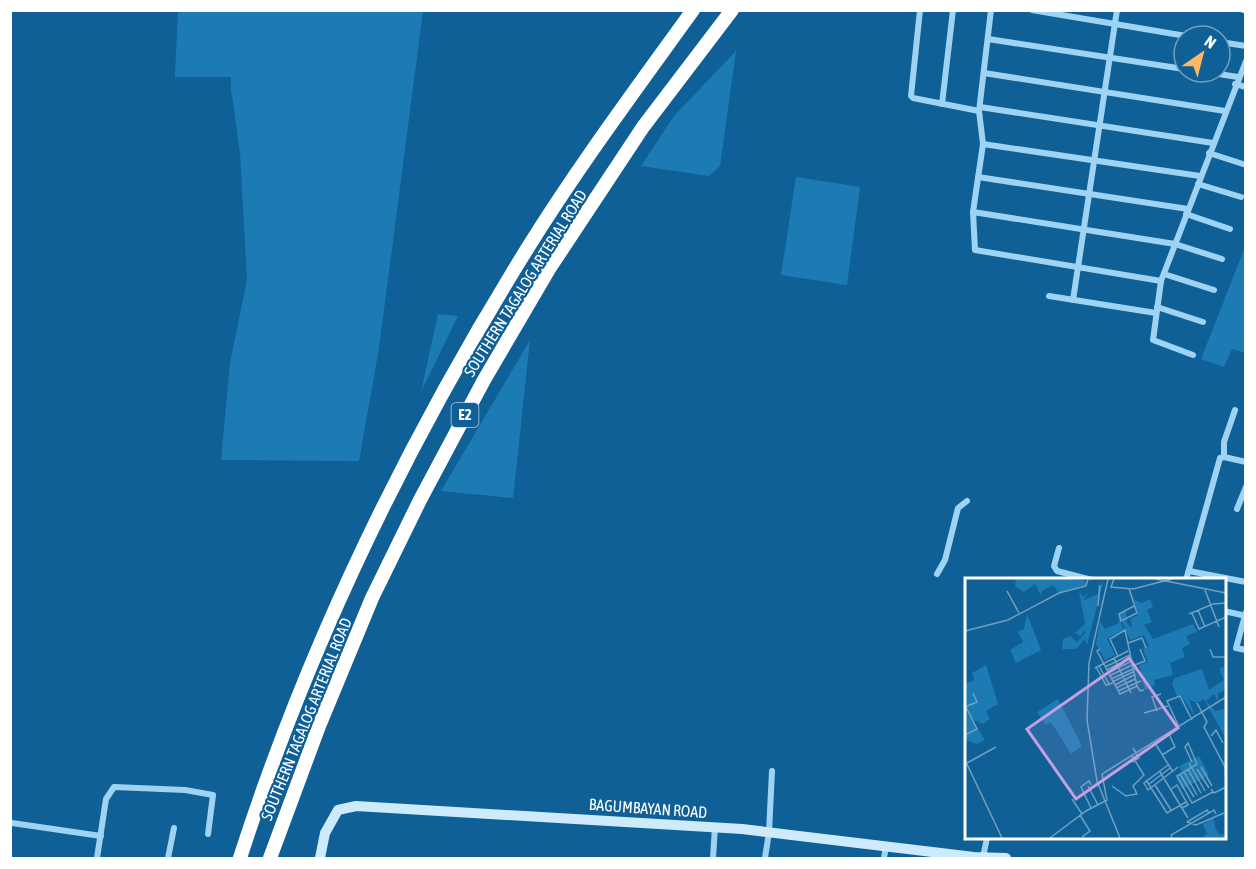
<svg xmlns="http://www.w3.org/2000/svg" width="1256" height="869" font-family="'Asap Condensed',sans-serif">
<rect width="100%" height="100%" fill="#0f6096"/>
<g fill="#1d7bb4">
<polygon points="178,11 423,11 379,348 359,461 221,460 230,363 247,280 240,153 231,89 231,77 175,77"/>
<polygon points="736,51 720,166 709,176 641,166 674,116"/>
<polygon points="796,177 860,187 847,285 781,275"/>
<polygon points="1245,247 1245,353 1232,349 1224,367 1201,359"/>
<polygon points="438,314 458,316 421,392"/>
<polygon points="530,340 513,498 441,491"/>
</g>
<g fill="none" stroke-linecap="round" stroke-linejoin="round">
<g stroke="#9ed3f4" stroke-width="6">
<polyline points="920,10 911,96 913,98 979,111"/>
<polyline points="991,10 979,111 983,144 973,212 975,250 1161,281"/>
<polyline points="1032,10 1186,36"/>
<polyline points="1243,10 1246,11"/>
<polyline points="988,39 1184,69"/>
<polyline points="1220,42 1246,46"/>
<polyline points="1206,72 1238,77"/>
<polyline points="984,73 1225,111"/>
<polyline points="1235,84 1246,87"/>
<polyline points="942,104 953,10"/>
<polyline points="980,107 1213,143"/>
<polyline points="983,144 1200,176"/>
<polyline points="1209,153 1246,165"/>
<polyline points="978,177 1188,209"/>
<polyline points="1198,184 1241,197"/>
<polyline points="973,212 1175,244 1222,259"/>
<polyline points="1186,214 1230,229"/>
<polyline points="1164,274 1214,290"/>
<polyline points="1049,296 1156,313"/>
<polyline points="1073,300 1117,10"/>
<polyline points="1157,307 1203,322"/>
<polyline points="1193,355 1153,340 1161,281 1246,61"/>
<polyline points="1224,457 1224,442 1235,410"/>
<polyline points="1237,509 1246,487"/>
<polyline points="1059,548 1054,566 1057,571 1092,580"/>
<polyline points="1189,571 1246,582"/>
<polyline points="937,574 945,560 958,508 967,501"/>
<polyline points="1186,580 1220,458 1224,457 1246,462"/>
<polyline points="1224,611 1246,616"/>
<polyline points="1246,612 1236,648 1246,650"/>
<polyline points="12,823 101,836"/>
<polyline points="983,857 987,838"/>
<polyline points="97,858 106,799 114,787 185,790 213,795 208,834"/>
<polyline points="168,858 174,828"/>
<polyline points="713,858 715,827"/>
<polyline points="765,858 769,832 772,771"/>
<polyline points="884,858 886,846"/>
</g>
<polyline stroke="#ceeafd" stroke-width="10" points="320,858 325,833 338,810 356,806 742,829 974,857 1006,858"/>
<g stroke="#fff" stroke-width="14">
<path d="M240,858C308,646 409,439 527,249C578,167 636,89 693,10"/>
<polyline points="270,858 319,726 372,598 420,500 484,380 549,269 643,127 732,10"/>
</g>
</g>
<g text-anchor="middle" stroke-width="4.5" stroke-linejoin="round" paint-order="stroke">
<rect fill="#0f6096" stroke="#b7cfe0" stroke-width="1.5" x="451.5" y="403" width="27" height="24" rx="4.5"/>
<g font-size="15" font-weight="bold" fill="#fff">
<text x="465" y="420">E2</text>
</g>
<g font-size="16" fill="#fff" stroke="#0f6096">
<text transform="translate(525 283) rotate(-58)" y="6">SOUTHERN TAGALOG ARTERIAL ROAD</text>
<text transform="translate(306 719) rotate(-68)" y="6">SOUTHERN TAGALOG ARTERIAL ROAD</text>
<text transform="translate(648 808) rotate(4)" y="6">BAGUMBAYAN ROAD</text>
</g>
</g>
<g transform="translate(965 578)">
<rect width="261" height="261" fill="#0f6096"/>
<path d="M51,1H115L122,4L121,8L94,15L88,7L77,13L76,18L70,6L59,14L50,8ZM133,1L134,12L139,1L122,67L120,61L111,71H97L98,61L105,58L112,64L120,55V51L116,58L110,55L120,46L114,13L118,19L124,13L119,22L133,16ZM166,12L170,22L177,25L185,21L188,29L182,32L187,44L179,47L188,61L228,46L232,54L221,58L225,66L217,70L220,79L205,85L208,97L189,102L190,107L180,112L174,87L183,84L178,71L184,68L179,57L165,62L154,36L161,33L162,45L167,50L165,41L173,37ZM62,36L76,72L51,85L45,72L58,64L53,54L59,51ZM153,37L159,52L142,61L150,77L140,82L131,66L135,43L140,51L154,45ZM21,87L33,126L21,133L25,141L18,146L7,141L20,162L12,166L0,162V106L9,102L7,95ZM260,88L261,112L253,115V124L249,116L241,123L250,133L259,131L261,161L239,121L231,125L224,121L230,139L216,117L212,118L207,105L210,100L237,91L244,112L259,102L254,91ZM93,121L117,168L106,176L90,150L85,144L81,147L72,134ZM234,178L244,197L217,211L210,198L217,194L214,188ZM248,240L251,252L255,257L261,255V260H236L242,256L238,246Z" fill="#1d7bb4"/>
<path fill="none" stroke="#6fa0c0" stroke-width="1.5" d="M143,1L124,85L122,142L132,203L155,260M149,1L146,9L168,11L207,1M191,1L261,15M164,11L172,35L156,43L154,36L169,28M240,12L254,49M42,13L54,35M133,28L135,7M233,32L240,49M227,35L234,51L261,39M224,36L248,26L261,25M0,53L43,42L94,15L121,8L123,1M163,65L177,60L181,70M135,71L132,73L155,116L172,108M245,71L248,79H261M153,78L145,61L160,52L172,108L175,113L179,112M149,80L166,115M134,88L144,106M167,88L180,83L175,71M131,89L141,107L148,105M140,89L165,77M130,90L163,73M141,92L166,80M143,95L165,84M144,98L167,87M146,101L168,91M147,104L168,94M150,107L169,97M151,110L170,101M153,113L176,103M232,125L242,144L239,149L260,189L261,209M0,129L12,124L8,115M192,133L187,119L196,116M179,135L203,128M214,149L202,123L215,118L227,142M0,157L12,151L1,129M246,158L251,152L258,165M190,165L208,194M197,177L210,169L204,156M0,182L37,260M167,184L174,180L168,170M227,184L220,169L223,165L232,186L212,198L227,225L248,214M2,185L31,169M224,185L240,213M203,187L179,205L183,212L213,189M236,189L247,208M223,191L236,215M232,191L244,210M195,194L223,240M219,194L232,217M215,196L229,219M181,202L202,235L221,224M184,206L205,190M190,207L206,232M123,208L133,227M147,208L161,218L172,216L168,208L179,197L167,178M246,211L249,215L261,209M205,212L212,207L223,227L217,230M107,221L117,236M126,230L116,209L124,203L126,207M115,237L125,253L117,259M222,244L231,247L259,235M222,244L242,232L244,235M85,260L121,233L142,222L137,196L261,119M207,260L206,257L249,232L251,236"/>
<path fill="#c4a0e2" fill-opacity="0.15" stroke="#c4a0e2" stroke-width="3" d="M164,80L213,150L111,221L62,151Z"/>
<rect width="261" height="261" fill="none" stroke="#fff" stroke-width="3"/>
</g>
<rect width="1256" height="869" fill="none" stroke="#ffffff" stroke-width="24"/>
<g transform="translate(1202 54) rotate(35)"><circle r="28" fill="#0f6096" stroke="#6fa0c0" stroke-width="1.5"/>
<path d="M0-4.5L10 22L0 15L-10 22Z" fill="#ffb761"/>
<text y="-9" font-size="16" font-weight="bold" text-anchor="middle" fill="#ffffff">N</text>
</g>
</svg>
